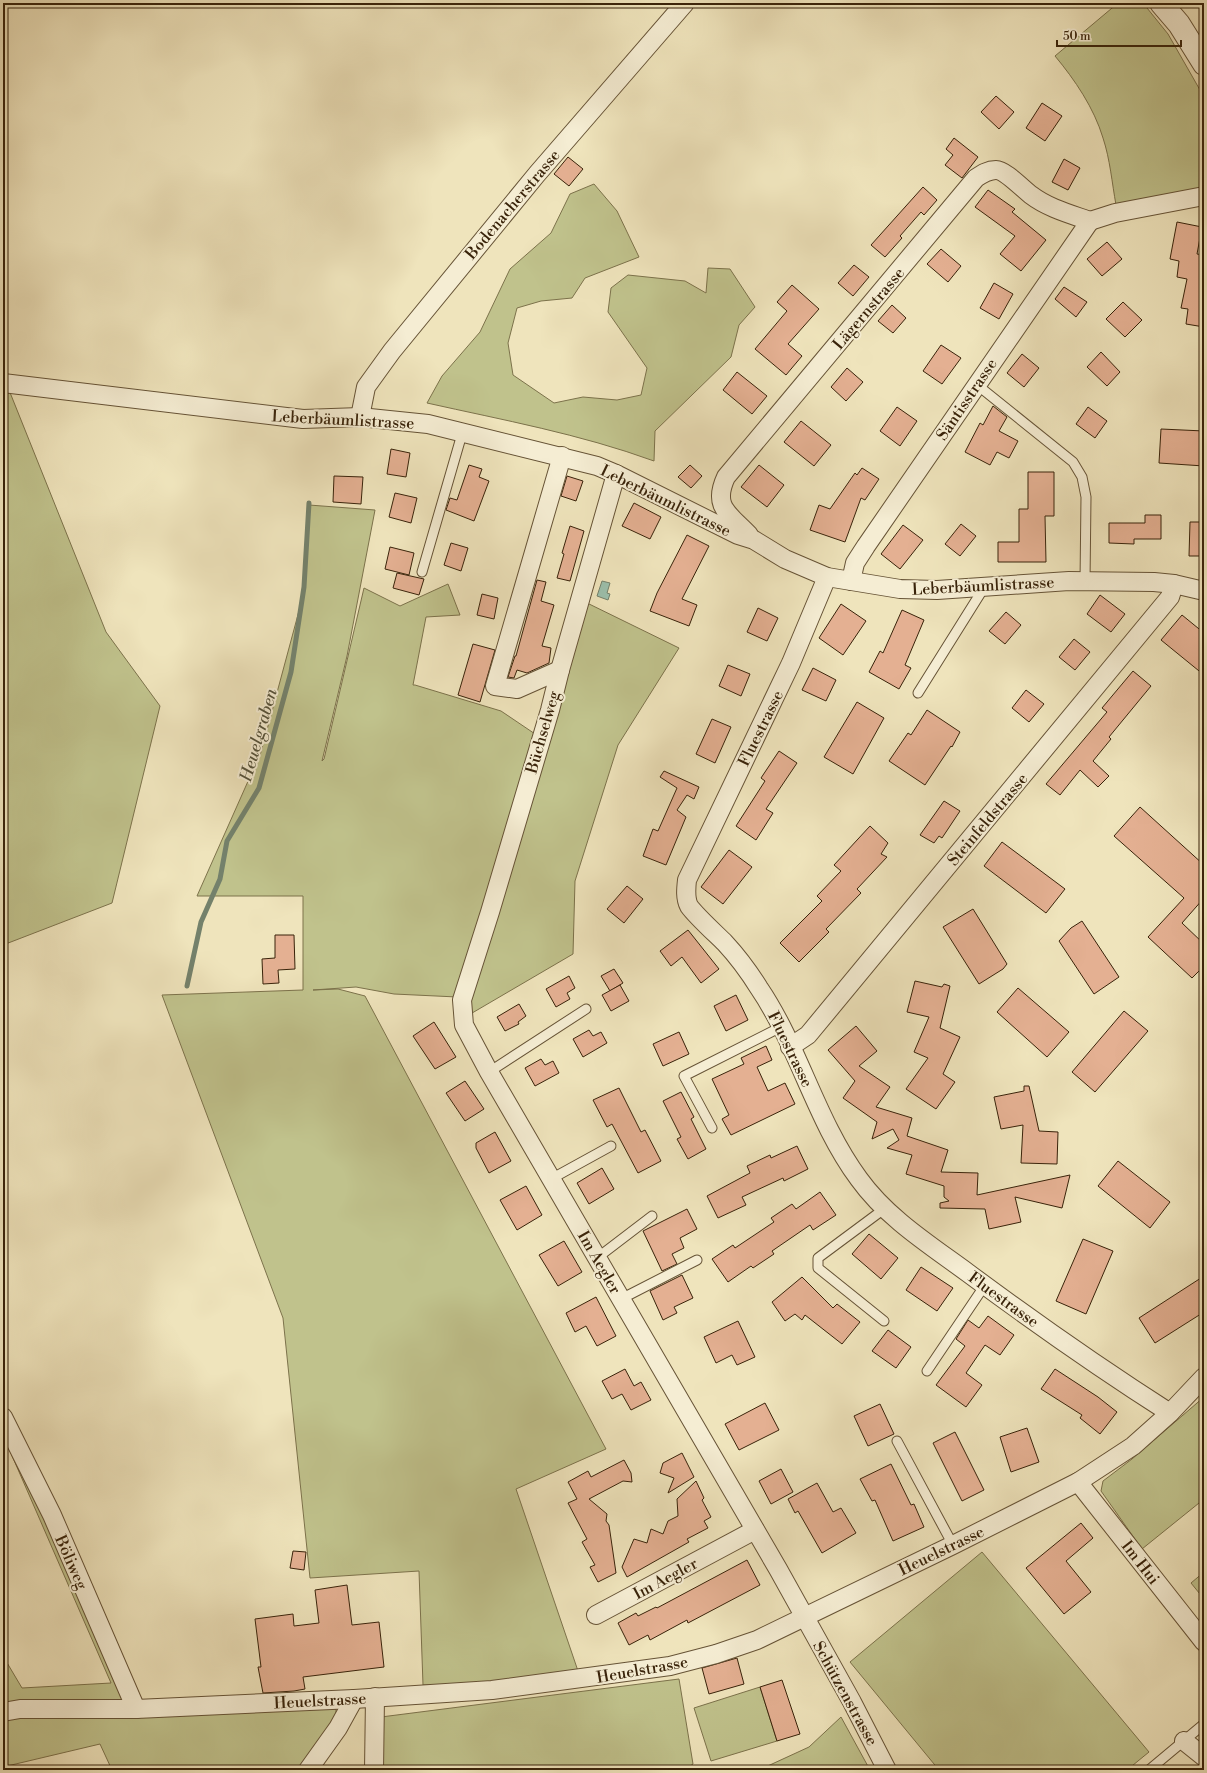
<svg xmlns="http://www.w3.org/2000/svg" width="1207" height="1773" font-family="'Libre Bodoni',serif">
<rect width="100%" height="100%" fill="#efe4bc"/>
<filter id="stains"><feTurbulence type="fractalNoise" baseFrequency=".005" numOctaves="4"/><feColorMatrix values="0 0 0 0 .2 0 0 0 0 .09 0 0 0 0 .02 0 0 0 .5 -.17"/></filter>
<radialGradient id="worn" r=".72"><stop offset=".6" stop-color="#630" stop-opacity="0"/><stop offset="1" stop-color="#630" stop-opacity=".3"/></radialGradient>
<g fill="#c0c28c" stroke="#7c724b">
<path d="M1118,3H1143L1168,34L1204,97V188L1116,205C1112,183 1110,159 1103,138C1094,108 1075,80 1055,56Z"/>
<path d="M594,184L617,211L639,257L585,278L572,298L541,301L517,308L508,343L513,375L554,403L583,397L617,400L641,395L647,368L608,312L611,288L628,275L685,281L706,293L708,268L730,269L755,307L739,325L731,357L655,431L654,461C580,434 503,420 427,403L442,376L480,332L510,269L551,233L570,194Z"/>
<polygon points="3,389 9,390 106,632 160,706 112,903 3,945"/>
<polygon points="309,505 375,510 347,656 322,761 324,759 364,588 400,606 448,584 460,615 426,617 413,685 415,685 501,711 544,740 583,601 679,648 618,745 575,881 573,954 467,1016 457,997 394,994 356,987 313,990 338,989 365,996 606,1449 516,1489 578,1671 489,1684 423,1685 419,1571 310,1578 283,1318 162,995 303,990 303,896 197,896 261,752 303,596"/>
<polygon points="1204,1397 1204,1499 1142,1549 1101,1491 1103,1481 1132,1459"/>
<polygon points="3,1428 131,1702 3,1706 3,1656 22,1688 111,1683 3,1435"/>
<polygon points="982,1552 1149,1752 1127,1770 939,1770 850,1662"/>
<polygon points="1204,1572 1204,1599 1191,1583"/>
<polygon points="679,1679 693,1764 684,1770 381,1770 381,1717"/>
<polygon points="760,1687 777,1741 711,1761 694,1708"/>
<polygon points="336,1709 336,1723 301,1770 112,1770 100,1744 3,1767 3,1719 20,1717"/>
<polygon points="841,1717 870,1770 759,1770 809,1747"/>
</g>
<polygon fill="#9bbfab" stroke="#74816b" points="602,581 610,583 607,593 610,594 608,600 597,596"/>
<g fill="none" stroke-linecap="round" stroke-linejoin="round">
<polyline stroke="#74816b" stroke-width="5" points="187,986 201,922 220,879 227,841 259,788 291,672 304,587 309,503"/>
</g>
<g fill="#e4b092" stroke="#39230a">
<polygon points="996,96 1014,112 999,129 981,112"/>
<polygon points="1042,103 1062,116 1045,141 1026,128"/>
<polygon points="954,138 978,157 962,178 945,165 953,155 946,149"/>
<polygon points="568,157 583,169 569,186 554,174"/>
<polygon points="1064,159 1080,168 1068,190 1052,182"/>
<polygon points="923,187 937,200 924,215 921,212 900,236 902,238 885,257 871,245"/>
<polygon points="988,190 1015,209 1012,212 1046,240 1021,271 1000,254 1015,236 975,207"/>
<polygon points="1177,222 1202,227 1197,254 1204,255 1204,327 1186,324 1188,309 1181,308 1187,279 1177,277 1179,261 1170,259"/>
<polygon points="1107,242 1122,259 1102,276 1087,259"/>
<polygon points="941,249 961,266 948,282 927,264"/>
<polygon points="854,265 869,277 853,296 838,283"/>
<polygon points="994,283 1013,294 999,319 980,308"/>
<polygon points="792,285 819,309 788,344 802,356 786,375 755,349 787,311 777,302"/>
<polygon points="1064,287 1087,302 1076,317 1055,299"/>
<polygon points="1123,302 1142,320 1125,337 1106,319"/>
<polygon points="892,305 906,318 893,333 878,321"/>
<polygon points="941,345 961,358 942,384 923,371"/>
<polygon points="1101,352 1120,372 1107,386 1087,367"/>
<polygon points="1022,354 1039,368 1024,387 1007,373"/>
<polygon points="847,368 863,382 846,401 831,387"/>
<polygon points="737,372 767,396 752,414 723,390"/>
<polygon points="993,406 1007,417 999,431 1018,441 1009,458 997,452 990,465 965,452 980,423 983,425"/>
<polygon points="897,407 917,421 900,446 880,431"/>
<polygon points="1088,407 1107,421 1095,438 1076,424"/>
<polygon points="801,421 831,445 814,466 784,442"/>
<polygon points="1161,429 1204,431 1204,466 1159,463"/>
<polygon points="391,449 410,453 406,477 387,474"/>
<polygon points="469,465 482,469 479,477 489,481 474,521 446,510 450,498 457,500"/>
<polygon points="690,465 702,476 691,488 678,477"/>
<polygon points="759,465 784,485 767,507 741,487"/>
<polygon points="862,468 879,479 865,500 861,498 845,542 810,530 819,505 830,509 855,473 857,475"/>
<polygon points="1028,472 1054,472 1054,516 1045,516 1046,562 998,562 998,542 1019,542 1019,509 1028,509"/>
<polygon points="334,476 363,477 361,504 333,502"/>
<polygon points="567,476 583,481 576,501 561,496"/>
<polygon points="395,493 417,498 411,523 389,517"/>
<polygon points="634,503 661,517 650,539 622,526"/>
<polygon points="1145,515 1161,515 1161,539 1134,539 1134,544 1109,543 1109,523 1145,523"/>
<polygon points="1190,522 1204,522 1204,556 1189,556"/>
<polygon points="961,524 976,536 960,556 945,544"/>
<polygon points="903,525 923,540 900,569 881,554"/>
<polygon points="570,526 584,531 570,581 557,578 564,554 562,553"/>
<polygon points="687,535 709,546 682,599 697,605 689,626 650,611 657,593"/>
<polygon points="451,543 468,548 461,571 444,565"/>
<polygon points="390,547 414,553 409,575 385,569"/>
<polygon points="397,573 424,579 419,595 393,588"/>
<polygon points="537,580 546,582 541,601 554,605 542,646 551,648 549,663 527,673 517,670 514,678 508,677 515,656 516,656"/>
<polygon points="482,594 498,598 494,619 477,615"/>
<polygon points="1100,595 1125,614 1111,632 1087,614"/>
<polygon points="841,604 866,621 843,655 819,638"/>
<polygon points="758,608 778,618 767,641 747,632"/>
<polygon points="902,610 924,620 905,665 911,668 899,689 869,672 880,651 883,653"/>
<polygon points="1006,612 1021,625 1005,644 989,631"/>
<polygon points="1182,615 1204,633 1204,675 1161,640"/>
<polygon points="1074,639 1090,652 1075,670 1059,657"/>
<polygon points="473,644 495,650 480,702 458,695"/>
<polygon points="728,665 750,674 741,696 719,686"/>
<polygon points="813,668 836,680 826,701 802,690"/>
<polygon points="1133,671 1151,686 1109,737 1111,739 1093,761 1109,776 1098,787 1080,770 1060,795 1046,784 1107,712 1102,708"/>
<polygon points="1026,690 1044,704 1029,722 1012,708"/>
<polygon points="857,702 884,718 853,774 824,757"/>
<polygon points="927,710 960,732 952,747 951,746 925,785 889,761 908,733 911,735"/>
<polygon points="712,719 731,727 715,763 696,754"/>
<polygon points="779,751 797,763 766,809 773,813 756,840 736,826 765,781 761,778"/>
<polygon points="664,771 699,787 694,799 687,795 677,810 686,817 666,865 643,856 653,829 658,831 677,788 660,777"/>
<polygon points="944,801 960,811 942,838 939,836 934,843 920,835"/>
<polygon points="1140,807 1204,865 1204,898 1182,923 1204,944 1204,966 1192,978 1148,937 1184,898 1114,836"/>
<polygon points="870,826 888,843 881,854 887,857 857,889 861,893 826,929 829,932 799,962 780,943 822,901 817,896 841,871 834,865"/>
<polygon points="1002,842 1065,889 1046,913 984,866"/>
<polygon points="729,850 752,867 723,904 701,887"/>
<polygon points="627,886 643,899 624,923 607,909"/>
<polygon points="973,909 1007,964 1003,969 979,984 943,927"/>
<polygon points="1082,921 1119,977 1094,994 1059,941 1071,928"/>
<polygon points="688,930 719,969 701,983 682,957 671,966 660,951"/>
<polygon points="275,935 294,935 295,969 278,970 279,983 263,984 262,959 275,958"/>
<polygon points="614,969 623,983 610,991 601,976"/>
<polygon points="569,976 575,988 567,993 570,999 556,1007 546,989"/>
<polygon points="915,981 942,987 944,984 950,986 940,1028 960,1037 943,1074 955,1082 936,1109 906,1089 928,1058 914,1052 929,1017 907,1012"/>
<polygon points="620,985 629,1001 611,1011 602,995"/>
<polygon points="1018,988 1069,1032 1047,1057 997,1012"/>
<polygon points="736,995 748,1020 726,1031 714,1006"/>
<polygon points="519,1004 526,1016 518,1022 519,1024 505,1031 497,1017"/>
<polygon points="1124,1011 1148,1031 1095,1092 1072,1072"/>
<polygon points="434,1022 456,1057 435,1069 413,1036"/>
<polygon points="856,1026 877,1051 859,1066 890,1087 876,1107 912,1118 907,1136 948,1150 941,1172 978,1173 977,1195 1070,1175 1062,1208 1015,1197 1021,1222 989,1229 985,1209 940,1208 940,1203 949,1201 944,1197 944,1186 906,1174 912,1155 887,1148 899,1140 893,1129 872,1139 877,1122 843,1098 855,1081 828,1050"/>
<polygon points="589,1030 593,1036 601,1032 607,1043 583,1057 573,1039"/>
<polygon points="679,1032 689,1054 663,1066 653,1044"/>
<polygon points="766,1046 772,1060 757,1067 768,1091 785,1083 795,1104 731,1135 722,1119 729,1115 712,1079 744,1064 741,1058"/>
<polygon points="541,1059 545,1065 553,1061 559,1073 535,1086 525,1068"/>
<polygon points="465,1081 484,1109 465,1121 446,1093"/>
<polygon points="1024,1086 1029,1086 1039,1131 1058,1132 1057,1164 1021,1163 1023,1125 1001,1129 994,1097 1024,1091"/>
<polygon points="619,1088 641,1132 645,1130 661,1161 638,1173 612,1124 607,1127 593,1100"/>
<polygon points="681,1092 694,1117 691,1119 706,1149 688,1159 677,1139 681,1137 663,1101"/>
<polygon points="495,1132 511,1161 489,1173 476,1148 476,1143"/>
<polygon points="797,1146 808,1169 784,1181 783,1178 742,1197 746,1205 718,1218 707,1196 750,1173 747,1166 770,1155 771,1158"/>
<polygon points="1118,1161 1170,1202 1150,1228 1098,1186"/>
<polygon points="602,1168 614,1189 589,1204 577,1183"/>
<polygon points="526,1186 542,1215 517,1230 500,1200"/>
<polygon points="820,1192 836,1215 813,1230 810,1225 772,1251 774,1254 753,1268 751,1266 728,1282 712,1259 733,1245 735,1248 774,1222 771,1218 792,1204 796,1209"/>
<polygon points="687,1209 697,1229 680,1238 684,1248 672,1254 677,1264 662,1271 643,1231"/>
<polygon points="869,1234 898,1258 881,1279 852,1254"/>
<polygon points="1083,1239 1113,1251 1086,1314 1056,1301"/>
<polygon points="564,1241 582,1272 558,1286 539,1255"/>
<polygon points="921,1267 953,1288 937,1311 906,1290"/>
<polygon points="682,1275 693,1298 674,1307 677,1313 663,1320 650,1291"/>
<polygon points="1204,1276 1204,1312 1155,1343 1139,1318"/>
<polygon points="802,1277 833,1308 837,1304 860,1322 842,1344 805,1315 802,1320 795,1314 785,1321 772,1302"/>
<polygon points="596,1297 616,1336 597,1346 586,1326 575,1332 566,1313"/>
<polygon points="988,1316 1014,1335 1000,1355 985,1345 966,1373 982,1385 966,1407 936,1385 965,1346 956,1339 968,1320 979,1328"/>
<polygon points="738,1321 755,1357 737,1365 732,1355 716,1363 704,1337"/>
<polygon points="888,1330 911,1347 896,1368 872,1351"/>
<polygon points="625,1369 634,1386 641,1382 651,1400 631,1410 622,1394 612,1399 602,1381"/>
<polygon points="1055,1369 1098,1397 1117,1412 1100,1434 1080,1418 1082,1415 1041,1389"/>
<polygon points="765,1403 779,1430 739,1450 725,1424"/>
<polygon points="880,1404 894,1434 868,1446 854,1416"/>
<polygon points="1027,1428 1039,1462 1011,1472 1000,1437"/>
<polygon points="955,1432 984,1490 962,1501 933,1443"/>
<polygon points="682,1453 694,1477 668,1493 674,1478 660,1473 663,1463"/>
<polygon points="624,1460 631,1473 632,1482 623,1481 589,1499 607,1514 606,1521 609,1525 616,1573 598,1582 590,1567 595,1565 582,1542 587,1539 568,1503 577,1499 568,1482 588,1471 591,1477"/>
<polygon points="891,1464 911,1505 914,1504 924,1527 893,1541 875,1500 872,1501 860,1479"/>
<polygon points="781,1469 793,1492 771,1504 759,1481"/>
<polygon points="696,1481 704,1498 702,1500 711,1517 704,1521 708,1528 687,1539 689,1542 627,1577 622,1567 634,1539 647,1543 651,1529 663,1534 668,1521 678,1516 677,1499"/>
<polygon points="817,1483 833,1512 841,1508 856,1533 822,1553 798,1511 795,1513 788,1499"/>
<polygon points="1081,1523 1093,1538 1066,1561 1091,1592 1064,1614 1026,1568"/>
<polygon points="293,1551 306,1552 304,1570 290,1568"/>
<polygon points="747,1560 760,1585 688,1623 687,1620 650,1640 648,1635 629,1645 618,1623 636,1613 638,1616 656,1607 657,1608"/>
<polygon points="347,1585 352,1625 379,1622 384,1667 303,1677 305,1689 294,1691 263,1693 258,1667 261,1667 255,1619 293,1614 294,1626 319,1623 315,1590"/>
<polygon points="737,1658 744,1684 709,1694 702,1668"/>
<polygon points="782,1680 800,1734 777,1741 760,1687"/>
</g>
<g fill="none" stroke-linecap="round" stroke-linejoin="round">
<defs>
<g id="service">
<polyline points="976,384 1073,462 1082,477 1086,497 1085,582"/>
<polyline points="422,572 462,434"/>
<polyline points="918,693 980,594 981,587"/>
<polyline points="489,1072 586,1009"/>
<polyline points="712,1128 684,1076 781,1027"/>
<polyline points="551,1179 611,1146"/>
<polyline points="597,1258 652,1216"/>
<polyline points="621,1299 697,1260"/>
<polyline points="884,1321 818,1268 818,1258 884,1209"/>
<polyline points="927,1371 985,1285"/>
<polyline points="897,1441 953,1545"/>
<polyline points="1149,1770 1204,1724"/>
</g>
<g id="minor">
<polyline points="1090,221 1115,213 1204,196"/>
<polyline points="3,383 303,419 360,417 428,424 597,466 616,474 738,535 754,540 785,559 827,577 900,589 937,590 1069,581 1154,582 1174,584 1204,591"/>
<polyline points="360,417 366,387 392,351 537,174 685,3"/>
<polyline points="616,474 560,670 550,710 490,912 462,1000 464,1025 489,1072 778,1569 852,1702 887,1770"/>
<path d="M749,535C729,514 712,507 726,477L976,178C982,174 988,170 996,170C1005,170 1023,189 1031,195C1048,208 1070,214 1090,221"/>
<path d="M827,577L791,663L687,880C686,889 685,898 689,906C696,916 716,934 725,943C738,957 749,972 759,988C799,1047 816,1121 859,1179C887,1218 930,1245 968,1273C1034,1322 1101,1369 1170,1413"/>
<polyline points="851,581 855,563 866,546 1090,221"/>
<polyline points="560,670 517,689 495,686 562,456"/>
<polyline points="790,1047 808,1035 1170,597 1174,584"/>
<polyline points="3,1417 52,1515 136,1709"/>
<polyline points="1078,1482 1204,1642"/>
<polyline points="596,1615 755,1530"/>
<polyline points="3,1712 20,1709 136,1709 354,1699 492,1690 670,1666 716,1654 757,1640 953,1545 1078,1482 1133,1446 1170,1413 1204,1377"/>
<polyline points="1184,1741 1204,1757"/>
<polyline points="308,1770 338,1728 354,1699"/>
<polyline points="374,1770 375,1697"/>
</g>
<polyline id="tertiary" points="1161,3 1179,24 1204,64"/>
</defs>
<use href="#service" stroke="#665336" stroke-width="11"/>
<use href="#minor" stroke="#665336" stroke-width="20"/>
<use href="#tertiary" stroke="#665336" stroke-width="24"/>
<use href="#service" stroke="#f5edd3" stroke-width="9"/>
<use href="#minor" stroke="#f5edd3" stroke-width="18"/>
<use href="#tertiary" stroke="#f5edd3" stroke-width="22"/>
</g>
<g text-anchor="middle" stroke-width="4" stroke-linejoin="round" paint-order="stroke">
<g font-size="16" fill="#39230a" stroke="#f5edd3">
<text transform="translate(512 204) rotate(-50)" y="6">Bodenacherstrasse</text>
<text transform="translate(868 308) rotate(-50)" y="6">Lägernstrasse</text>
<text transform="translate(966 399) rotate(-56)" y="6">Säntisstrasse</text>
<text transform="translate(343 419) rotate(3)" y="6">Leberbäumlistrasse</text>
<text transform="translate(666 500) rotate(26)" y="6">Leberbäumlistrasse</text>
<text transform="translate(983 585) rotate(-3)" y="6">Leberbäumlistrasse</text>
<text transform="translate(760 728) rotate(-64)" y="6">Fluestrasse</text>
<text transform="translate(542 732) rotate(-74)" y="6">Büchselweg</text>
<text transform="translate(987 819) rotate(-50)" y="6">Steinfeldstrasse</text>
<text transform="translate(791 1049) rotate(64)" y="6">Fluestrasse</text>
<text transform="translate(600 1262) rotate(60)" y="6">Im Aegler</text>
<text transform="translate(1004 1299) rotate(36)" y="6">Fluestrasse</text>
<text transform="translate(941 1550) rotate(-26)" y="6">Heuelstrasse</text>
<text transform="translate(72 1562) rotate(66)" y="6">Böliweg</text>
<text transform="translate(1141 1562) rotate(52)" y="6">Im Hui</text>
<text transform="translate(665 1578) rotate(-28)" y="6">Im Aegler</text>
<text transform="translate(642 1669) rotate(-10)" y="6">Heuelstrasse</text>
<text transform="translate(846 1693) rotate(61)" y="6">Schützenstrasse</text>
<text transform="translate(320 1700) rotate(-3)" y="6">Heuelstrasse</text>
</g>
<g font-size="17" font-style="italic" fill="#56523a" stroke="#f5edd3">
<text transform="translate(258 735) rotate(-74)" y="6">Heuelgraben</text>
</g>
</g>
<rect width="1207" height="1773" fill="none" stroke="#efe4bc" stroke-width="16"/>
<rect x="4" y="4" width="1199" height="1765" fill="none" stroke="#39230a" stroke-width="2"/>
<rect x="8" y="8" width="1191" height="1757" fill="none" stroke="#39230a"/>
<path d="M1057 40v6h124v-6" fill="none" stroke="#39230a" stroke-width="2"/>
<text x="1063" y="40" font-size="12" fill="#39230a" stroke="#f5edd3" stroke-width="3" paint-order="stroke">50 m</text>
<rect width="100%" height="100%" filter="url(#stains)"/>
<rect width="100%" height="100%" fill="url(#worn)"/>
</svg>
